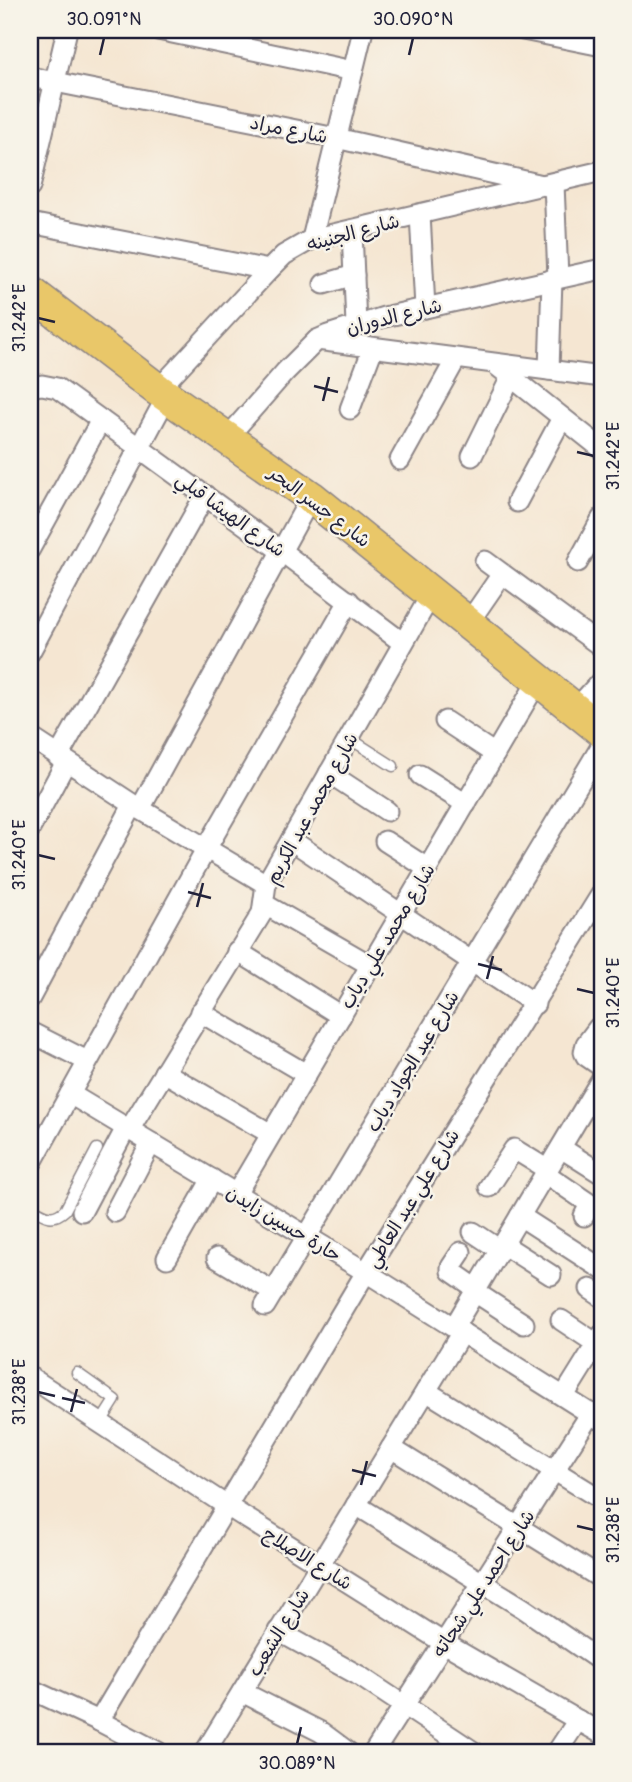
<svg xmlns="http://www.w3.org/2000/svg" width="632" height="1782" font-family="Pangolin,'Playpen Sans Arabic',sans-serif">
<rect width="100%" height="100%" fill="#f7f3e8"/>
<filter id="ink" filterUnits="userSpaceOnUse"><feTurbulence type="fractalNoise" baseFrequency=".0143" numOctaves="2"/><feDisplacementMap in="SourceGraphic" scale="14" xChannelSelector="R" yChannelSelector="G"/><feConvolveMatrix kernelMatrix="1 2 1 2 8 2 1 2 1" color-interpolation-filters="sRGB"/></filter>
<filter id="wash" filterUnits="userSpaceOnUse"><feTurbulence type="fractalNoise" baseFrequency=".00686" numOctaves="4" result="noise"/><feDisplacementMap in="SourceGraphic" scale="28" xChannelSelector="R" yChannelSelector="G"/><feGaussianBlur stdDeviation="1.57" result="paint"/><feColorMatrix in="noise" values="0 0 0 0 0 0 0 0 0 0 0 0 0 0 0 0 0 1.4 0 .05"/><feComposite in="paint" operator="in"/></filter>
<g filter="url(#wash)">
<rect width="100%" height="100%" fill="#f5e6d2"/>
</g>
<g filter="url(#ink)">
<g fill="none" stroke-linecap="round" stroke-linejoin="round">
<defs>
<g id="service">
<polyline points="349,738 393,766"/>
<path d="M30,1207C44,1215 52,1222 65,1210L97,1149"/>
<polyline points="77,1373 115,1400 101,1422"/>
</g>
<g id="minor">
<polyline points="158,30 353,71"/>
<polyline points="523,30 602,46"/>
<polyline points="30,77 336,138 547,186"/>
<polyline points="554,184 558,277"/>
<polyline points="30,187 67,30"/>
<polyline points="420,214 425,308"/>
<polyline points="30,223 269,270"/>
<polyline points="352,230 356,325"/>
<polyline points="312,239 363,30"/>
<polyline points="324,284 354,275"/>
<polyline points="317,340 602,377"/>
<polyline points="496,365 602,449"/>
<polyline points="549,370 552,279"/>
<polyline points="30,387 42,385 57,388 281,551 403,643"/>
<polyline points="158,390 269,270 284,255 312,239 602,171"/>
<polyline points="350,409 373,348"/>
<polyline points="227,438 285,372 317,340 328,335 384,317 602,269"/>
<polyline points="472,456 511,377"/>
<polyline points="400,460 456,359"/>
<polyline points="517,502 562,418"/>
<polyline points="30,549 101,420"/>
<polyline points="485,561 602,647"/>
<polyline points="578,562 602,518"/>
<polyline points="469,622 502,574"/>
<polyline points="30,652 167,396"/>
<polyline points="576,709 602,680"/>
<polyline points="445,721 495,754"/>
<polyline points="30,737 140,809 266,884"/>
<polyline points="58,757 205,495"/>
<polyline points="329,773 387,811"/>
<polyline points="420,775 466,804"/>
<polyline points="140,809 311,497"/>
<polyline points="30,829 66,762"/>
<polyline points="291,840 535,1004"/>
<polyline points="385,841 427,868"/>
<polyline points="264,904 370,965"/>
<polyline points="237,951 341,1016"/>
<polyline points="30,998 133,805"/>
<polyline points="200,1012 306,1074"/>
<polyline points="598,1028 586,1044 584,1052 586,1056 602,1067"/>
<polyline points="30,1032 87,1061"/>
<polyline points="164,1072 271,1134"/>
<polyline points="70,1094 366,1272 602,1421"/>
<polyline points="129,1130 262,913 266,884 432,593"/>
<polyline points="561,1148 602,1174"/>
<polyline points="30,1166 206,849 349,601"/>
<polyline points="546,1174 590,1204 584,1216"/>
<polyline points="489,1187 514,1149 548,1170"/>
<polyline points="236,1194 539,679"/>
<polyline points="82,1211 126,1128"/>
<polyline points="115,1212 151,1143"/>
<polyline points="520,1216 602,1269"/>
<polyline points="473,1232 500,1250"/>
<polyline points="504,1245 551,1275"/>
<polyline points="461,1252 451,1267 451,1271 477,1289"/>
<polyline points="167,1258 212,1179"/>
<polyline points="217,1258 274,1292"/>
<polyline points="590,1289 602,1297"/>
<polyline points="475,1292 524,1324"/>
<polyline points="265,1306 602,745"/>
<polyline points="561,1320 597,1344"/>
<polyline points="454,1327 602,1078"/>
<polyline points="30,1377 227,1506 444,1643 602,1734"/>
<polyline points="426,1391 602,1500"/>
<polyline points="564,1396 602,1335"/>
<polyline points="391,1448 602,1579"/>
<polyline points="356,1505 523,1608 602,1662"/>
<polyline points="278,1631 358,1675 474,1752"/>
<polyline points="30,1689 99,1721 158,1752"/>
<polyline points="242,1692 321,1732 348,1752"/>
<polyline points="99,1721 366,1272 602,893"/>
<polyline points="205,1752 462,1332"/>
<polyline points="374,1752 591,1413"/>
<polyline points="557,1752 578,1720"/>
</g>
<polyline id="primary" points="30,292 158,390 311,497 602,731"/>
</defs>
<use href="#service" stroke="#8c8486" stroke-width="13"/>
<use href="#minor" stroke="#8c8486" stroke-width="23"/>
<use href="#primary" stroke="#8c8486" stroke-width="35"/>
<use href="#service" stroke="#fff" stroke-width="10"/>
<use href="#minor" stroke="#fff" stroke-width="19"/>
<use href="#primary" stroke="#e9c769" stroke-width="32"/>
</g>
</g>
<path fill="none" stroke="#22223b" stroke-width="2.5" d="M100,55L104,38M409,55L413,38M38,318L55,322M314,386L338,392M323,401L329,377M577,452L594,456M38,855L55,859M188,892L211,898M197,907L203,883M478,964L502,970M487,979L493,956M577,989L594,993M38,1392L55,1396M62,1398L85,1403M71,1412L77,1389M352,1470L376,1476M361,1485L367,1461M577,1526L594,1530M297,1744L301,1727"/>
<g text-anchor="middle" stroke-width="5" stroke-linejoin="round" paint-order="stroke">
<g font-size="19" fill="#22223b" stroke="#f7f3e8">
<text transform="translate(289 129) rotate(11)" y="7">شارع مراد</text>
<text transform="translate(353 232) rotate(-15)" y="7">شارع الجنينه</text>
<text transform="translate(394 316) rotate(-14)" y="7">شارع الدوران</text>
<text transform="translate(320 506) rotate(37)" y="7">شارع جسر البحر</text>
<text transform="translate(231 514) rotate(36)" y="7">شارع الهيشا قبلي</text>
<text transform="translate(311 808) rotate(-61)" y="7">شارع محمد عبد الكريم</text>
<text transform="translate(387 936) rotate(-59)" y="7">شارع محمد علي دياب</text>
<text transform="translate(412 1061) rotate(-59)" y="7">شارع عبد الجواد دياب</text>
<text transform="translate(412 1198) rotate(-58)" y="7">شارع علي عبد العاطي</text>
<text transform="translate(284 1223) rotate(31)" y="7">حارة حسين زايدن</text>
<text transform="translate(308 1558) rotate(32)" y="7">شارع الاصلاح</text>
<text transform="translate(483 1583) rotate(-57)" y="7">شارع احمد علي شحاته</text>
<text transform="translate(278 1632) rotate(-58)" y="7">شارع الشعب</text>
</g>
</g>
<rect width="632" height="1782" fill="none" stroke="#f7f3e8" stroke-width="77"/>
<rect x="38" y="38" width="556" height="1706" fill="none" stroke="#22223b" stroke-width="2.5"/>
<g font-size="18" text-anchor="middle" fill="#22223b">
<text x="104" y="25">30.091°N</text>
<text x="413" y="25">30.090°N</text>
<text transform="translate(19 318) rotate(-90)" y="6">31.242°E</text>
<text transform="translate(613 456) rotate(-90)" y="6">31.242°E</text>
<text transform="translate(19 855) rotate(-90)" y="6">31.240°E</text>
<text transform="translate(613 993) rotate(-90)" y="6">31.240°E</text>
<text transform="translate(19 1392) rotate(-90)" y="6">31.238°E</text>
<text transform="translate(613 1530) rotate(-90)" y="6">31.238°E</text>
<text x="297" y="1769">30.089°N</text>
</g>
</svg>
